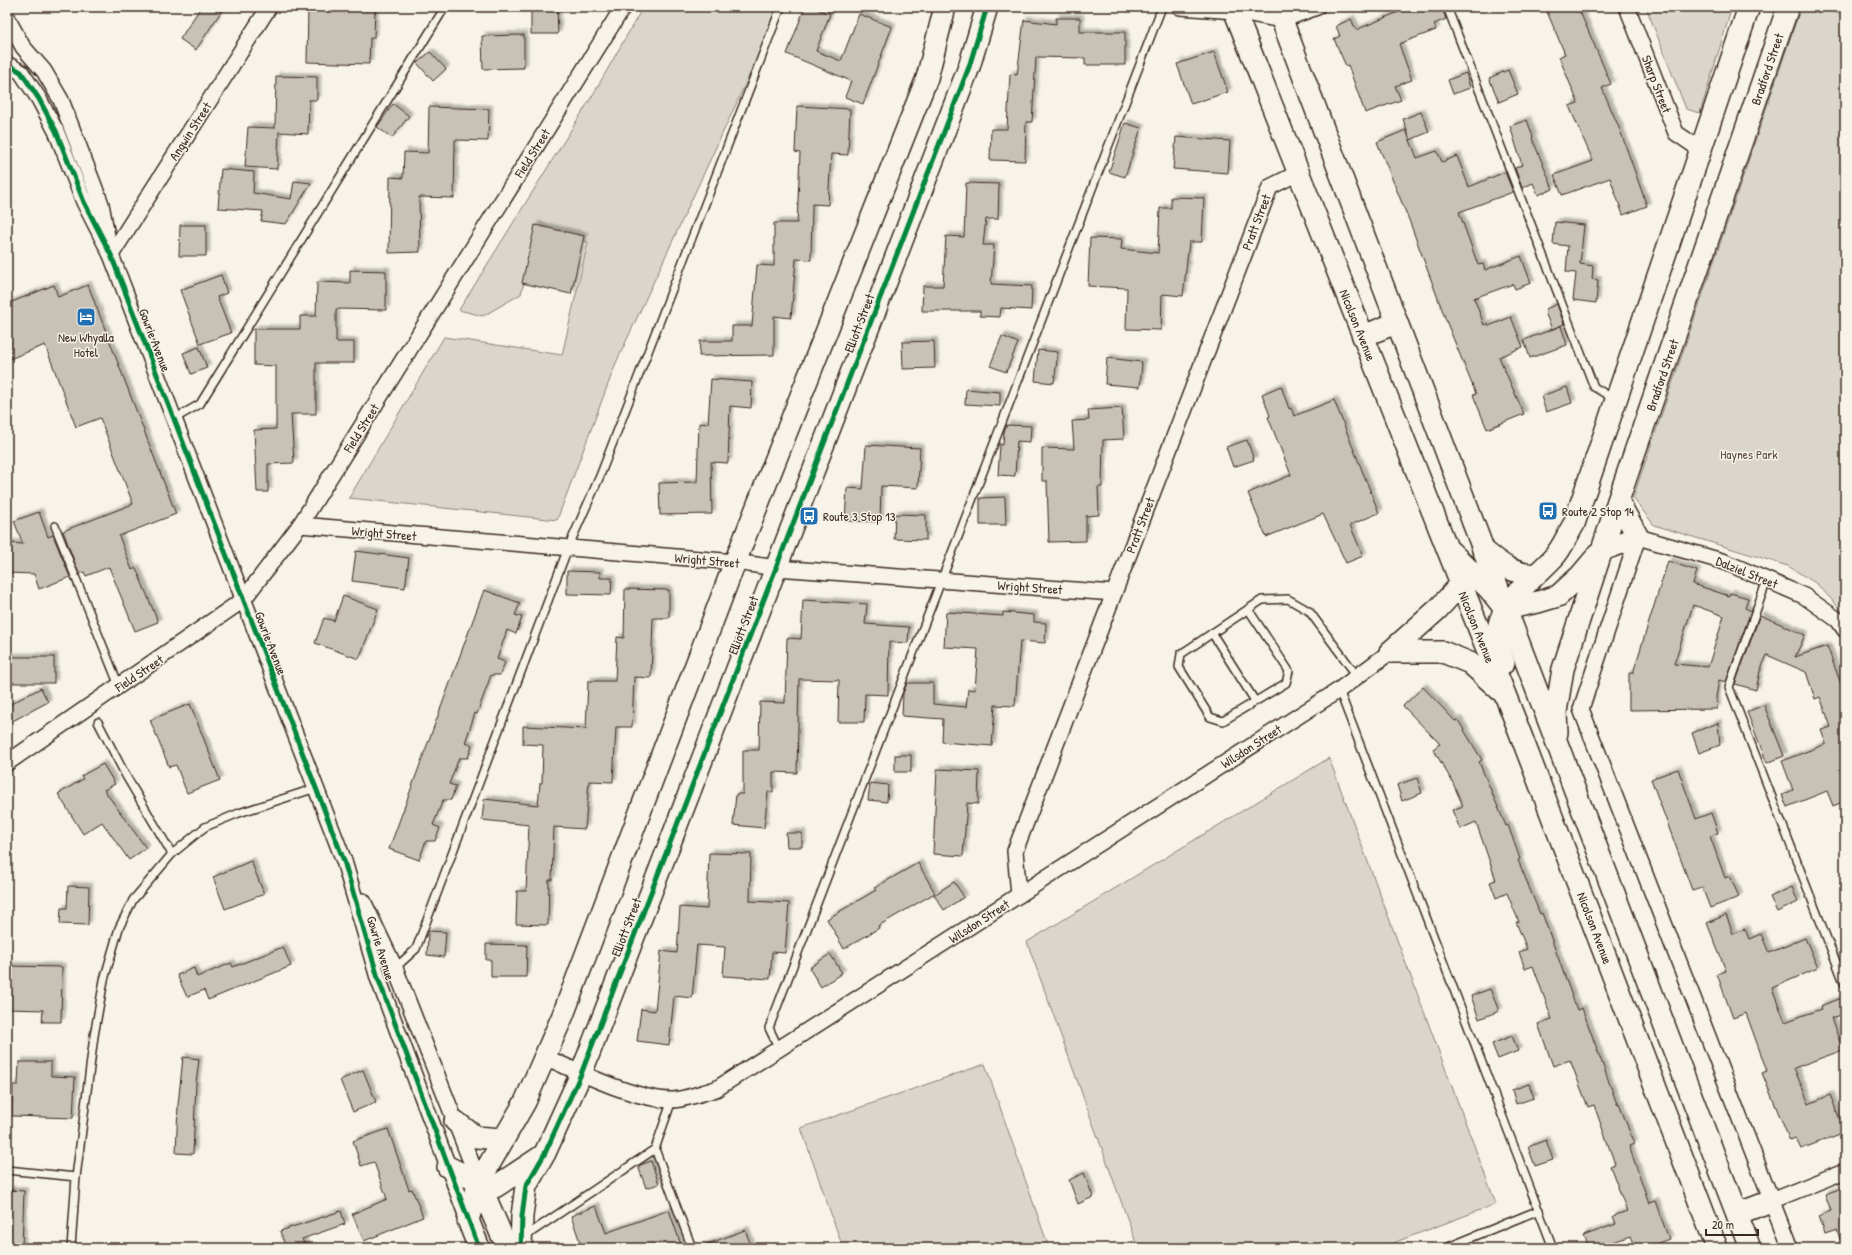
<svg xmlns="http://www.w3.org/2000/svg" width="1852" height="1255" font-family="'Patrick Hand',sans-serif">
<defs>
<filter id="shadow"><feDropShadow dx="3.5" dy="-3.5" stdDeviation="1" flood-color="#0004"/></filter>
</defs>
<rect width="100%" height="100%" fill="#f7f3e8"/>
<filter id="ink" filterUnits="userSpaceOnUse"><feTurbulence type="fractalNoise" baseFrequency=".025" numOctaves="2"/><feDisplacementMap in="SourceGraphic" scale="8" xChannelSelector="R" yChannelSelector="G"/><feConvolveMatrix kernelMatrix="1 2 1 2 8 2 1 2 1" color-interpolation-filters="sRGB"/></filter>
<g filter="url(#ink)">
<g fill="#dbd6cb" stroke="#8b8074">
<polygon points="643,7 781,7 616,363 557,520 349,498 444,337 562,355 588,242 537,233 521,294 483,316 459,310 594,93"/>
<polygon points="1646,7 1732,7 1700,113 1686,109"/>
<polygon points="1801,7 1817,7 1845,16 1845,614 1817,584 1788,566 1654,525 1633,498"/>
<polygon points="1329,758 1496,1204 1380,1248 1138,1248 1027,942"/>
<polygon points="985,1064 1049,1248 843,1248 801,1128"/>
</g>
<g fill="#c8c1b6" stroke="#3b2a1e" fill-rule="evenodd" filter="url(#shadow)">
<polygon points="201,7 224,7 196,50 180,39"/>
<polygon points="308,7 375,7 374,38 370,38 369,64 307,62"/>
<polygon points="531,7 557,7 558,34 531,34"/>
<polygon points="805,7 812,7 830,14 816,51 841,61 859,14 892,27 863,104 845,97 851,81 787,54"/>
<polygon points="1410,7 1442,7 1446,19 1434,24 1436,30 1399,44 1412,80 1395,86 1401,100 1365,113 1348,65 1346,66 1334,39 1340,36 1336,26 1351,19 1356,30"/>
<polygon points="1545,7 1578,7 1611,84 1602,88 1620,130 1647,206 1623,215 1610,178 1562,195 1554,175 1593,161 1569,106 1578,103 1559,57 1565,54"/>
<polygon points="1056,18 1080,18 1080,32 1125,32 1125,65 1085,65 1085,58 1036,57 1032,122 1026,122 1025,161 990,160 991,129 1007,129 1010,74 1017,75 1024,20 1056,24"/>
<polygon points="524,35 524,68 483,69 482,36"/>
<polygon points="430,52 446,69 433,81 417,63"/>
<polygon points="1214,52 1228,92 1191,104 1177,64"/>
<polygon points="1508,70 1518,94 1499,102 1489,78"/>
<polygon points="1466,73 1470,88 1453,94 1448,80"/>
<polygon points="276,76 317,77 317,100 309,100 308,134 279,132 277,169 245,167 248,127 275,128"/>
<polygon points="393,104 409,116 392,138 377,127"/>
<polygon points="797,106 850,109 848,155 831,154 828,205 812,204 811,260 796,259 791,318 774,316 774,355 699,356 700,341 732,341 732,326 752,326 757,265 774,266 774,223 797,223 800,153 795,152"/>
<polygon points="429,107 489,109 488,141 455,140 454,198 419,197 420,252 389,253 390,177 403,178 404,152 428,153"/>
<polygon points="1421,112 1429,132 1410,140 1403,119"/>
<polygon points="1527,120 1533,137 1532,138 1553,189 1538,195 1533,183 1522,188 1515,168 1522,165 1510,126"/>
<polygon points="1125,123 1141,128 1125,177 1109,172"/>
<polygon points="1406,130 1417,158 1437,151 1442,162 1457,156 1469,187 1505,172 1513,192 1459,212 1478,265 1483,264 1485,270 1521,256 1531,283 1515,289 1513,284 1474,298 1484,325 1488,323 1489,326 1511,317 1523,347 1499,357 1524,414 1487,429 1473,395 1476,394 1447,323 1409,220 1377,142"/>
<polygon points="1176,137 1230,141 1228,173 1173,169"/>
<polygon points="221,169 254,172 253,193 291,199 294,181 311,183 286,224 261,221 263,211 218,208"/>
<polygon points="966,183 999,184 998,219 986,219 983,245 994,245 991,284 1032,286 1031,310 1001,308 1000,317 980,316 980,311 922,311 923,286 943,286 946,236 964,237"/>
<polygon points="1171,197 1204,198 1202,242 1189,242 1183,296 1162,294 1161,330 1126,329 1127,288 1088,286 1090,238 1122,239 1121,249 1158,253 1160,208 1171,208"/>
<polygon points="1555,222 1584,225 1580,264 1593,266 1592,279 1598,280 1596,303 1573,300 1576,273 1566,272 1568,246 1553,244"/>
<polygon points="180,225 206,225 206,256 179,256"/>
<polygon points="535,225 584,236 571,294 522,283"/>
<polygon points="350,270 386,271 386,310 336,309 336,342 354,342 354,363 316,363 316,414 291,414 294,463 268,464 268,492 257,492 254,430 276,429 276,366 254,365 254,329 300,329 300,316 316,316 317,282 350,283"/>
<polygon points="221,275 227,293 217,297 231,333 200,344 180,290"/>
<polygon points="54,285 58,297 88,285 176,514 119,536 132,570 136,568 158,622 135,631 109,567 86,576 84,572 79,574 63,531 133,504 100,418 76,427 45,345 7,360 7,304"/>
<polygon points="1557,304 1564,324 1552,329 1546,315 1546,309"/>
<polygon points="1561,326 1567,345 1530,358 1524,340"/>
<polygon points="1002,336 1018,343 1006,372 990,366"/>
<polygon points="934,341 935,368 903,369 902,342"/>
<polygon points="199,347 207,368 191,374 183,353"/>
<polygon points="1038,350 1058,352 1054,383 1035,381"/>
<polygon points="1107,358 1142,362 1140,387 1105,384"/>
<polygon points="711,379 752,382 751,408 730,406 728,463 711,462 712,514 660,515 659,483 697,482 699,423 708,424"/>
<polygon points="1281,386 1289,409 1291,408 1294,416 1334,400 1379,513 1350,525 1363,556 1346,563 1323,514 1266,537 1248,493 1291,475 1268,417 1270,416 1262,394"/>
<polygon points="1567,387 1572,403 1546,412 1541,396"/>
<polygon points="966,389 1000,392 1000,406 965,404"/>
<polygon points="1122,408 1124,439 1103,440 1102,487 1098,487 1099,515 1086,516 1086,541 1049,542 1047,481 1042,481 1042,448 1074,449 1072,421 1089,420 1088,410"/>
<polygon points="1007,425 1031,426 1030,442 1017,441 1015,476 998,475 1000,444 1003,445 1004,432"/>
<polygon points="1247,440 1254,460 1233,467 1226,447"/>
<polygon points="866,445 920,448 918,488 881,486 880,522 845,521 847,488 863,489"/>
<polygon points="1005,497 1006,525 980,525 980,498"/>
<polygon points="39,512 48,537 53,535 70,577 39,589 34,574 7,573 7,543 23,544 14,521"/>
<polygon points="895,514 926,515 926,540 894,539"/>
<polygon points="356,551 409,558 405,588 352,581"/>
<path d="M1668,561L1697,571L1693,584L1729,596L1730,593L1748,598L1745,608L1751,611L1726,682L1719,680L1716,697L1717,709L1629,710V673H1633ZM1693,605L1724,616L1708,667L1674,664Z"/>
<polygon points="567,571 600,572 600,578 612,578 611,595 567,594"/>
<polygon points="625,589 669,590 669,618 653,618 651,678 634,677 632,727 616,727 613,782 589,781 585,829 554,827 552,880 549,880 548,925 516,924 517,891 526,891 529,825 482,820 484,799 538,805 540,783 542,783 543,745 523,744 523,726 586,729 588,681 615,681 617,637 624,638"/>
<polygon points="484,590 520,603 515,615 522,617 516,634 507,630 497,659 505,662 500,675 491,675 477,714 475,713 465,743 472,745 468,758 459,758 449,784 456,786 451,800 443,800 433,825 440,828 435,841 426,841 419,860 389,849"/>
<polygon points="343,596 378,609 359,659 315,643 324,618 334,621"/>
<polygon points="803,600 867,604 865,624 909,627 908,643 889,642 888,695 865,694 864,722 838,722 839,680 799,679 797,773 773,772 773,792 768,792 764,828 733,825 736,794 743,794 743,750 759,750 760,702 785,703 787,638 801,639"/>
<polygon points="946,612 1003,616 1003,612 1034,615 1034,622 1046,623 1045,643 1020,641 1015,706 995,705 992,746 942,742 943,719 902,716 903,693 907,683 933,683 933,704 966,707 968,689 975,690 978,649 944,647"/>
<polygon points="1760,615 1805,635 1795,657 1827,646 1845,695 1845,801 1833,806 1827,791 1787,807 1782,795 1793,790 1782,761 1826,744 1821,730 1831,727 1820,697 1815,699 1806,672 1767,655 1760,671 1756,690 1735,684"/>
<rect x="7" y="657" width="47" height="26"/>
<polygon points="1423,687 1455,721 1458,720 1482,760 1479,762 1506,826 1508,825 1520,859 1518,860 1540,914 1542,913 1577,1010 1582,1008 1617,1104 1619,1103 1634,1144 1629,1146 1649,1203 1655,1201 1669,1239 1645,1248 1635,1248 1630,1236 1597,1248 1588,1248 1583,1236 1616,1224 1613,1216 1627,1211 1610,1166 1615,1164 1594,1105 1588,1107 1570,1060 1553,1066 1538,1024 1552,1019 1533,966 1525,969 1519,952 1527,949 1516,922 1519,922 1507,893 1496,898 1490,882 1496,880 1476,822 1460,829 1452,810 1463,806 1452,781 1433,749 1440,744 1403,706"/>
<polygon points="41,688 48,702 7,724 7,706"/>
<polygon points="190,704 220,780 187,793 176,765 169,767 150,720"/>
<polygon points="1764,705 1784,756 1767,763 1747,712"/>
<polygon points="1718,723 1720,745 1699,753 1692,733"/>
<rect x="895" y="755" width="16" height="17"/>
<polygon points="103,764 115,784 104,790 146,848 129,860 102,822 83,834 58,794 83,779 81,776"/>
<polygon points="937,769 979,771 978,804 967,803 963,856 933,854"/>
<polygon points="1678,769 1696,819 1711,813 1718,833 1710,836 1725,878 1730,876 1739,897 1710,908 1702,887 1692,890 1651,779"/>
<polygon points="1417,778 1422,793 1402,801 1397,785"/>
<polygon points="870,783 888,785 887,802 868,800"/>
<polygon points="786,833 802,833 802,847 787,847"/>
<polygon points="709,853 751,854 750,901 789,903 785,953 772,952 770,979 723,976 725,947 697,945 692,998 674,996 669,1045 637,1041 641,1009 655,1011 661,951 677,953 680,907 707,909"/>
<polygon points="251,861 264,894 225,909 213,877"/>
<polygon points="918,863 935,893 878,926 879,928 844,949 827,919 876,890 874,888"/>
<polygon points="954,882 964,897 944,910 934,895"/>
<polygon points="68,886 89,887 88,925 60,924 61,908 67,908"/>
<polygon points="1792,887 1798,902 1777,912 1770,897"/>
<polygon points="1726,915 1733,934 1745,929 1749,939 1761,934 1769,953 1805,938 1818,968 1772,988 1785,1022 1821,1009 1820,1006 1842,998 1845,1014 1831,1018 1843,1050 1794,1068 1809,1104 1830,1095 1845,1132 1801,1149 1796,1139 1790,1141 1762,1073 1767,1071 1746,1013 1733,1018 1717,974 1726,971 1707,923"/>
<polygon points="428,931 446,932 444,957 427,955"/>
<polygon points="486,944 527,945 526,977 491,977 491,960 486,960"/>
<polygon points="283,947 291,966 208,1000 204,990 187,997 177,975 194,968 197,977 231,963 233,967"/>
<polygon points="830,954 842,973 821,987 809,968"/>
<polygon points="7,966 62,967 61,1022 42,1022 43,1010 7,1009"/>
<polygon points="1490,989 1499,1011 1479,1019 1471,996"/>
<polygon points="1512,1036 1518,1051 1498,1059 1492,1044"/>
<polygon points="183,1057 199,1059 196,1083 193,1154 176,1153 178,1105"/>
<polygon points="19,1062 51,1062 51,1076 75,1077 73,1118 12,1116 13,1085 18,1085"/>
<polygon points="363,1070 376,1102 353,1112 340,1080"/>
<polygon points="1529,1084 1534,1098 1516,1104 1512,1090"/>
<polygon points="388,1129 409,1190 412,1189 423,1217 364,1241 352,1214 387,1199 374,1162 361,1166 353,1141"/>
<polygon points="1546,1140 1553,1160 1535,1166 1528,1147"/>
<polygon points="651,1161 659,1184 646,1188 638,1166"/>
<polygon points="1084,1173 1093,1197 1078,1204 1069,1180"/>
<polygon points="1845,1187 1845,1245 1842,1245 1837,1230 1825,1234 1819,1216 1831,1211 1825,1194"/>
<polygon points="7,1190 24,1191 22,1247 7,1247"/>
<polygon points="596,1206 606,1233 669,1210 682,1248 655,1248 654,1244 641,1248 582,1248 571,1216"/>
<polygon points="341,1211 345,1224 302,1239 306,1248 286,1248 280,1231"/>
<polygon points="745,1230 752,1248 701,1248 700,1247"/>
</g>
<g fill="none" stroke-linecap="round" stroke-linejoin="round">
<defs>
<g id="lane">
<polyline points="1447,7 1594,387 1614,399"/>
<polyline points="174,419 200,404 445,7"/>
<polyline points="55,526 119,686"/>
<polyline points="1767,580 1729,687 1845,985"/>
<polyline points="1248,609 1289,671 1286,683 1223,721 1210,717 1179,667 1181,654 1262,600 1288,599 1309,611 1357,676"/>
<polyline points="1212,633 1255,701"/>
<polyline points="1339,690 1553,1248"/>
<polyline points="98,722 126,776 172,854"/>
<polyline points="395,968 416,949 568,548 600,476 781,7"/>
<polyline points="779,1049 769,1028 1162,7"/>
<polyline points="655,1149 692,1248"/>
<polyline points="7,1170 76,1177"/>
<polyline points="524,1237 655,1149 672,1100"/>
<polyline points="71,1248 76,1177 94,1036 104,980 119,928 133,900 172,854 205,827 239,813 316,788"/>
<polyline points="1446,1248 1539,1210"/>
</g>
<g id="street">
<polyline points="1180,7 1235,11 1282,20 1317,7"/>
<polyline points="1627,7 1676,133 1701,150"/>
<polyline points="7,18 23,47 44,71 61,100 101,204 107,236"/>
<polyline points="7,64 21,72 39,99 56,131 84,202 111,255 344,861 378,978 468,1220"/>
<polyline points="111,255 269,7"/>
<polyline points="300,525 735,562 777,568 1114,593"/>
<polyline points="7,763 243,600 300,525 623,7"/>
<polyline points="1019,895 1015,851 1270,187 1298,173"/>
<polyline points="363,901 395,968 479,1182"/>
<path d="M545,1057C578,1072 636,1100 672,1100C684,1100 704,1092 716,1089L1339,690L1390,652"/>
<polyline points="1771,1201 1845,1171"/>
<polyline points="1790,1248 1581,709 1638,537 1725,562 1804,596 1838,620 1845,630"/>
</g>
<g id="secondary">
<polyline points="1233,7 1517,725 1717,1248"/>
<polyline points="1277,7 1671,1043 1750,1248"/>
<polyline points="1363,336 1396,323"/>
<path d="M1483,550C1501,564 1510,573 1534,575"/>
<polyline points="1451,552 1489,589 1505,609 1538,602 1558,596 1580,576 1602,550 1638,537 1618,501"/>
<polyline points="1390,652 1443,652 1470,663 1501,691"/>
<polyline points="1390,652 1438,609 1460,585"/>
<path d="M1504,663C1502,656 1497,646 1497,639C1497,602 1531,582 1553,558C1562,549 1567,535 1574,524L1749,7"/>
<polyline points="1557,733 1556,712 1563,669 1618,501 1788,7"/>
<polyline points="455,1121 476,1137 502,1139"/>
<polyline points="448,1167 479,1182 495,1187 542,1156"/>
<polyline points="479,1182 507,1248"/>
<polyline points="1737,1214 1771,1201"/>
<polyline points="479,1248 468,1220 479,1182 525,1102 563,1015 735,562 927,78 945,7"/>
<polyline points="521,1248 522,1216 526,1186 545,1153 581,1074 969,67 987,7"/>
</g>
</defs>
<use href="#lane" stroke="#3b2a1e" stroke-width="10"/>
<use href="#street" stroke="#3b2a1e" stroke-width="18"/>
<use href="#secondary" stroke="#3b2a1e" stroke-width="24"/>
<use href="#lane" stroke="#f7f3e8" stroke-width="7"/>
<use href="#street" stroke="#f7f3e8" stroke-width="15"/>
<use href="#secondary" stroke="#f7f3e8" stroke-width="21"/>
<defs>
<g id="cycleway">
<polyline points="7,64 21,72 39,99 56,131 84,202 111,255 344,861 378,978 479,1248"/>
<polyline points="521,1248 522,1216 526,1186 545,1153 581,1074 969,67 987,7"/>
</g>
</defs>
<use href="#cycleway" stroke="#f7f3e8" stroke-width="8"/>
<use href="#cycleway" stroke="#00873e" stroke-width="5"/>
</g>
</g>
<defs>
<symbol id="hotel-square" viewBox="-11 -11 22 22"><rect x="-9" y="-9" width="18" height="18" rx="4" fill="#1f6fb2" stroke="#f7f3e8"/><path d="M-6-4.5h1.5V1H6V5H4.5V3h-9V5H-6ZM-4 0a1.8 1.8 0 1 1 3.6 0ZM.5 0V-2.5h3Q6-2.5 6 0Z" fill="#fff"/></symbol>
<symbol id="bus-square" viewBox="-11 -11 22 22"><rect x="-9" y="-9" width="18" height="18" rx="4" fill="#1f6fb2" stroke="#f7f3e8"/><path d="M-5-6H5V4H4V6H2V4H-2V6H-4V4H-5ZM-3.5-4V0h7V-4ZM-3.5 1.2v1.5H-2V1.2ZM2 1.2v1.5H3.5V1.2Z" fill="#fff"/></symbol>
</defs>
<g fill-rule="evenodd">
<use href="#hotel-square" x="75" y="306" width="22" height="22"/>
<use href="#bus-square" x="1537" y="500" width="22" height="22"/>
<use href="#bus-square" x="798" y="505" width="22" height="22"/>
</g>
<g text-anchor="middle" stroke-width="3" stroke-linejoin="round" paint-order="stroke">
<g font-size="13" fill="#3b2a1e" stroke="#f7f3e8">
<text transform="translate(1767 69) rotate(-71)" y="5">Bradford Street</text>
<text transform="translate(1657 84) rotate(69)" y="5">Sharp Street</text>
<text transform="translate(190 131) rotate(-57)" y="5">Angwin Street</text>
<text transform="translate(532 153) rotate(-58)" y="5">Field Street</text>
<text transform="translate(1256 222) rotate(-69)" y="5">Pratt Street</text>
<text transform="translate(859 323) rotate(-69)" y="5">Elliott Street</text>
<text transform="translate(1358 325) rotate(68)" y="5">Nicolson Avenue</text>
<text transform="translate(155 340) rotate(69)" y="5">Gowrie Avenue</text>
<text transform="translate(1662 375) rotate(-71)" y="5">Bradford Street</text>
<text transform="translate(361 428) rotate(-58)" y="5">Field Street</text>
<text transform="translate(1140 525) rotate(-69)" y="5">Pratt Street</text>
<text transform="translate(384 533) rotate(5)" y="5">Wright Street</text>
<text transform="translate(707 560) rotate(5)" y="5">Wright Street</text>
<text transform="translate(1747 572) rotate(22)" y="5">Dalziel Street</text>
<text transform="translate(1030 587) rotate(4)" y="5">Wright Street</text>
<text transform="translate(743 625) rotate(-69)" y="5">Elliott Street</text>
<text transform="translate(1477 627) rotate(68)" y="5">Nicolson Avenue</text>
<text transform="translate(271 643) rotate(69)" y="5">Gowrie Avenue</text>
<text transform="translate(139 673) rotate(-34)" y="5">Field Street</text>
<text transform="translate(1251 746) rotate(-33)" y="5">Wilsdon Street</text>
<text transform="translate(979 921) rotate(-33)" y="5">Wilsdon Street</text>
<text transform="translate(626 927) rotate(-69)" y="5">Elliott Street</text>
<text transform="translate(1595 928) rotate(69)" y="5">Nicolson Avenue</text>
<text transform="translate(381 948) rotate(73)" y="5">Gowrie Avenue</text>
</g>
<g font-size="13" fill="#3b2a1e" stroke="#f7f3e8" text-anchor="start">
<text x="86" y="342" text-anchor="middle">New Whyalla<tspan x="86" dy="15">Hotel</tspan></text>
<text x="1562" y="516">Route 2 Stop 14</text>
<text x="823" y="521">Route 3 Stop 13</text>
</g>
<g font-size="13" fill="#5b4c41" stroke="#f7f3e8">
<text x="1749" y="459">Haynes Park</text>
</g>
</g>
<rect width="1852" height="1255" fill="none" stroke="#f7f3e8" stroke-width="24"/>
<rect x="12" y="12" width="1828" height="1231" fill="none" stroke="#3b2a1e" stroke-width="1.5" filter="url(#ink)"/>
<path d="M1706 1229v6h52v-6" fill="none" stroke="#3b2a1e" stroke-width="2"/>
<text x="1712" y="1229" font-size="12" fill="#3b2a1e" stroke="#f7f3e8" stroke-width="3" paint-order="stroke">20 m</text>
</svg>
